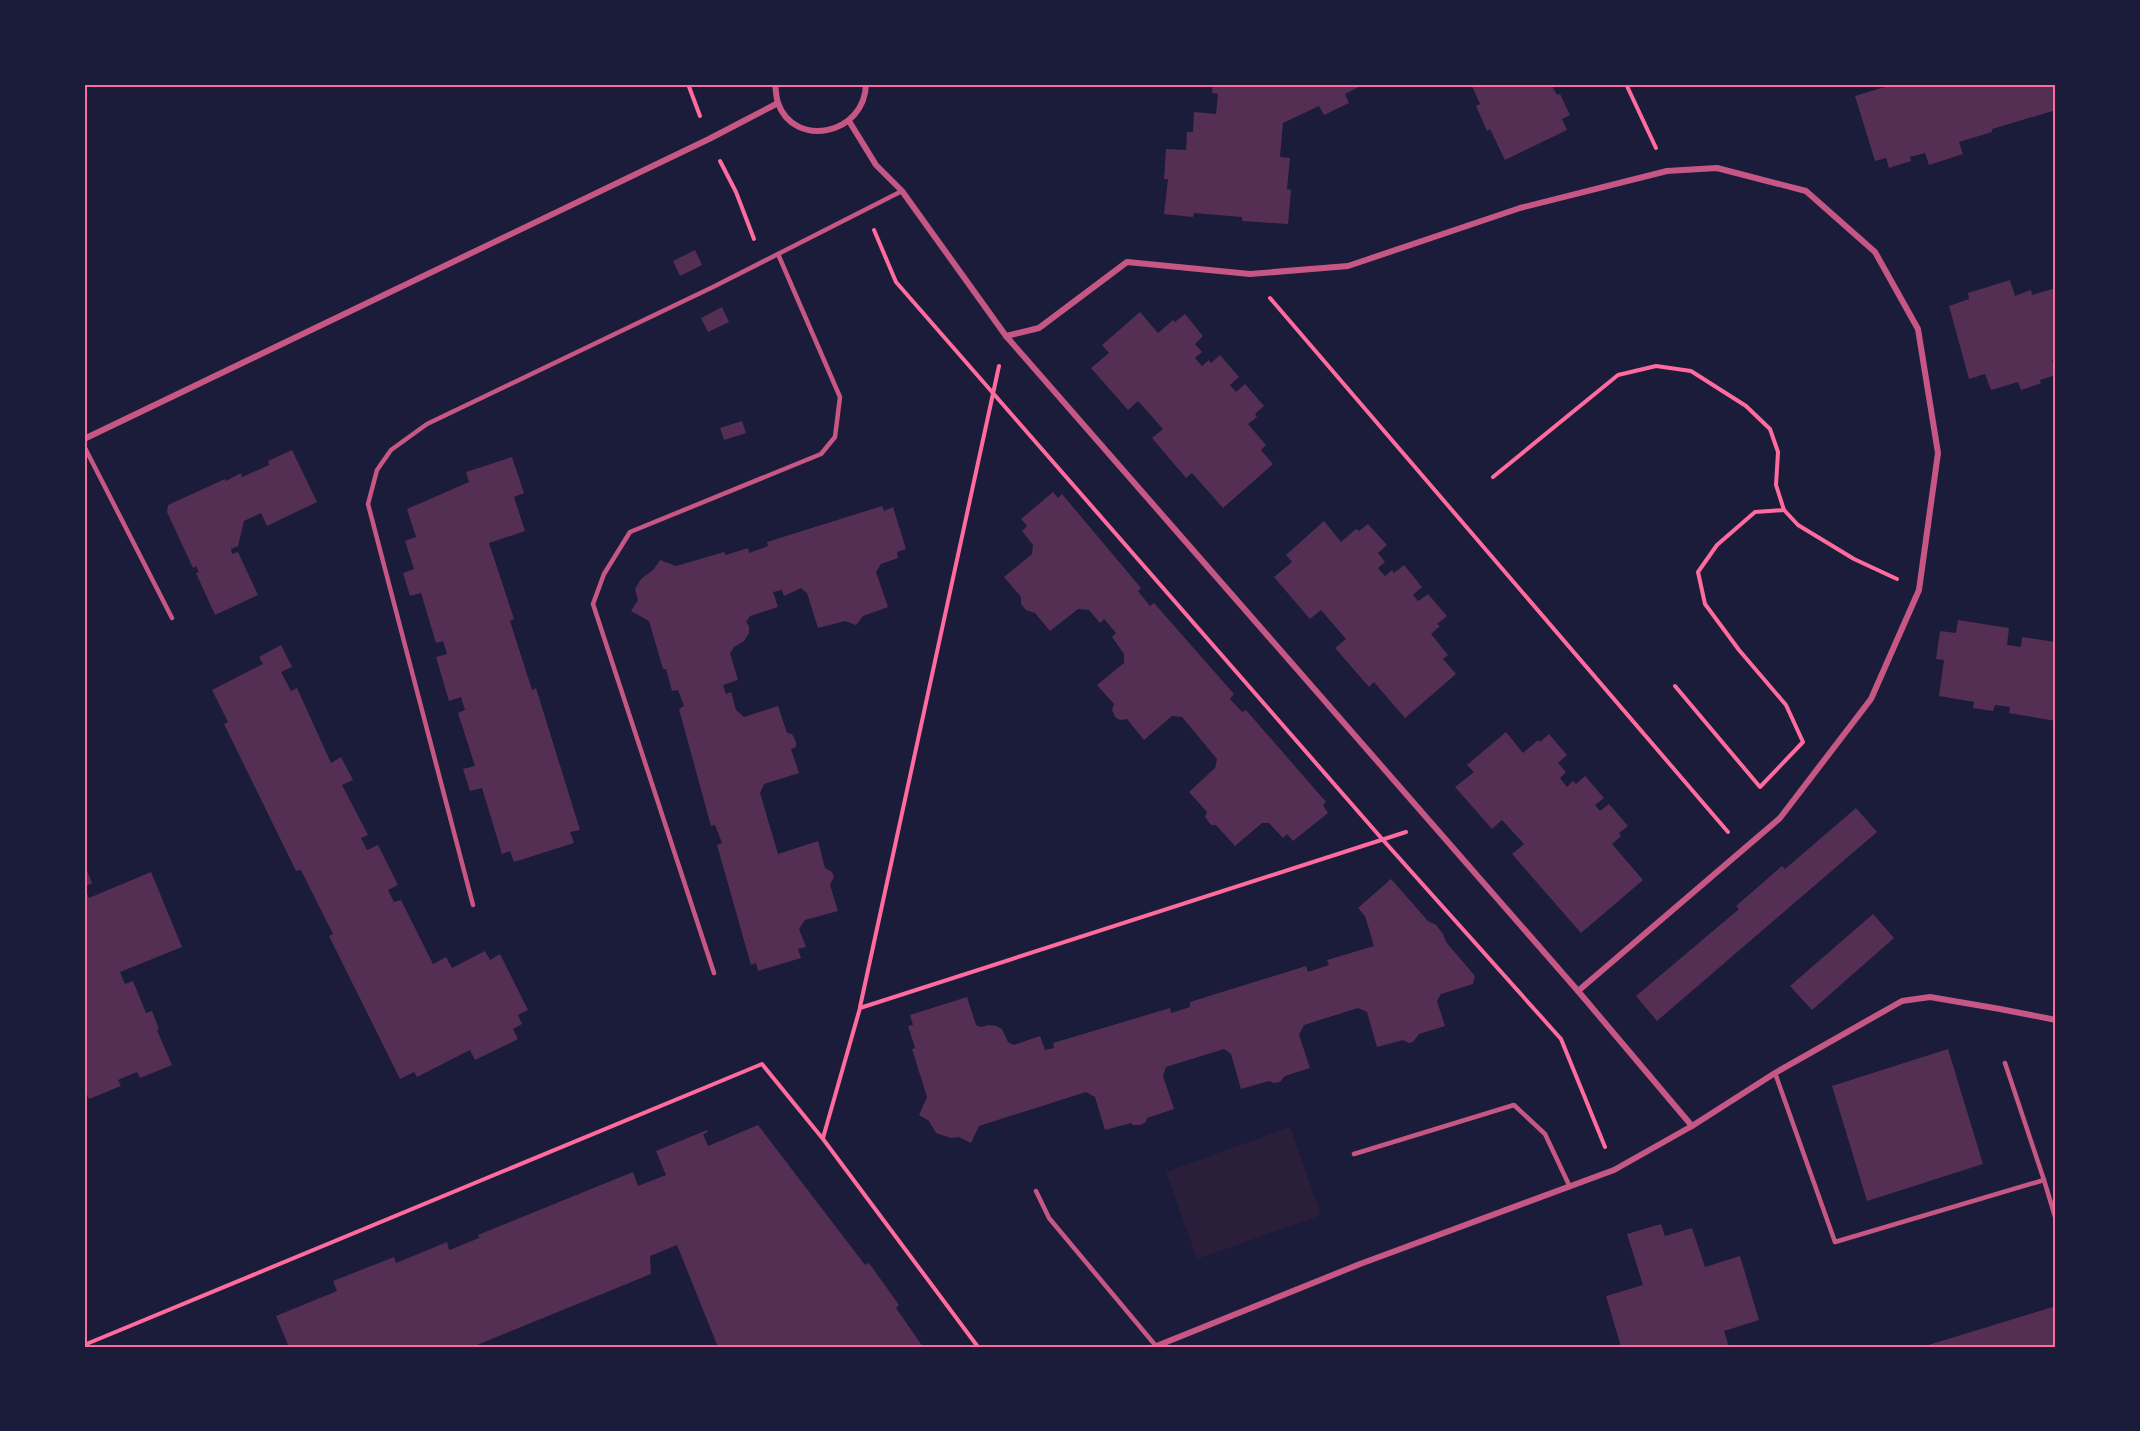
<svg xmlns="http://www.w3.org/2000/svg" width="2140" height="1431" font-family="Lato,sans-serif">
<rect width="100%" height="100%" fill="#1b1b3a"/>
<polygon fill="#2a1e3b" points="1290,1127 1321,1215 1197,1259 1166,1172"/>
<g fill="#542f53">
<polygon points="1213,84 1365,84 1345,94 1349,103 1324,115 1319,106 1283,123 1280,157 1290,158 1287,189 1291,190 1288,224 1242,221 1242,217 1194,213 1193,217 1164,214 1168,179 1164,179 1166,149 1186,150 1187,132 1193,132 1194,112 1216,114 1218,94 1212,93"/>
<polygon points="1471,84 1551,84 1557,95 1560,94 1570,115 1562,119 1567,130 1505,160 1490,129 1487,131 1476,106 1480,104"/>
<polygon points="1888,84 2056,84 2056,110 1992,129 1992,132 1959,142 1963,154 1929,165 1925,153 1910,157 1911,161 1889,168 1886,158 1875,161 1855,96 1888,86"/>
<polygon points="695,250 702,265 680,276 673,261"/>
<polygon points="2010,280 2015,296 2031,290 2032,295 2056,288 2056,358 2052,360 2056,375 2040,380 2041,383 2021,390 2018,382 1991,390 1985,374 1969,379 1949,306 1969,299 1968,293"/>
<polygon points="722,307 729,322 708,332 701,318"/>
<polygon points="1140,312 1158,333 1173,320 1175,322 1185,314 1203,336 1195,344 1202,352 1195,358 1202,366 1209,360 1211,363 1220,355 1239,377 1230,385 1236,392 1245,384 1264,406 1255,414 1257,417 1248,424 1266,445 1261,450 1273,464 1223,508 1192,473 1186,478 1152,438 1163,429 1138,401 1128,410 1091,368 1109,353 1102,345"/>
<polygon points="742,421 746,433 724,440 720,428"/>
<polygon points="292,450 317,502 267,526 261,513 244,521 238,546 231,549 232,554 238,552 258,595 215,615 196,573 199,572 196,566 193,568 167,512 168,505 225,479 226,481 241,473 242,477 269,465 268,461"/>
<polygon points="512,457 524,493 514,497 525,531 489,543 514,619 510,621 532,690 536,688 580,830 570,832 574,843 514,862 510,851 502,854 482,788 470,791 463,769 475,766 458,713 465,710 461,697 449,701 436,657 447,654 443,641 436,643 421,593 410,596 403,573 414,569 405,541 416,537 407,509 469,482 466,472"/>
<polygon points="1053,492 1058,498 1062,494 1141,588 1138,591 1150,606 1154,603 1234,694 1230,699 1242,712 1246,710 1326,802 1323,805 1328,813 1293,841 1287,834 1283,838 1269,823 1262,823 1235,846 1216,825 1211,825 1205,817 1207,812 1189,792 1215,768 1217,759 1182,717 1172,716 1144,740 1127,719 1120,720 1115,717 1112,710 1114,704 1097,685 1124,663 1124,654 1112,637 1116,633 1104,619 1100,623 1089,610 1078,609 1050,631 1035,613 1026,610 1021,604 1021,597 1004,577 1032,554 1033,545 1022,531 1027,526 1021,519"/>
<polygon points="882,506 884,511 893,507 906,549 897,552 898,558 881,564 876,572 888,607 863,616 856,625 845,621 818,628 807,593 801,588 784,596 782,590 773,592 778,607 750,616 746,622 749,626 749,633 744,641 734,647 730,653 738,680 723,685 726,694 731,692 736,710 744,717 778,706 787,733 792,734 796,742 796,747 791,749 799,773 764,784 760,793 778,854 818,841 825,868 832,872 834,877 830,885 838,911 805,920 799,929 806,947 798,949 801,958 758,971 756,963 751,965 717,845 722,843 715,825 711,826 679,709 684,706 678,690 672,691 666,669 663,669 649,621 631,611 638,600 635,589 641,579 654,569 660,560 676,566 724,552 726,555 748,548 749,553 768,546 767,542"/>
<polygon points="1324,521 1341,542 1356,529 1359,531 1368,524 1387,545 1378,553 1385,562 1378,568 1385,576 1392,570 1394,573 1404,565 1422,587 1413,595 1418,601 1428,594 1447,616 1437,624 1440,626 1431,634 1448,655 1443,659 1456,674 1405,718 1374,682 1369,687 1335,648 1346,639 1321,610 1310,619 1274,577 1292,562 1286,555"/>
<polygon points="1958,620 2009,628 2007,645 2021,647 2022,637 2056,642 2056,721 2009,713 2010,707 1995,705 1993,711 1973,708 1974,702 1939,696 1944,660 1936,659 1940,631 1956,633"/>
<polygon points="281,645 292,667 281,672 291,691 297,688 331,763 341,757 353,780 342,785 368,835 361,838 367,850 378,845 398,885 388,890 394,902 401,900 433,964 446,957 452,968 485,951 490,960 500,954 528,1010 518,1015 522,1024 513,1029 518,1039 475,1060 470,1050 417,1077 414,1072 400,1079 329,936 333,934 301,870 296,871 224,724 228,722 212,690 263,664 259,657"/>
<polygon points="1506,732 1523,753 1538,740 1540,742 1549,734 1567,755 1558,763 1566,772 1560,778 1567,787 1573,781 1576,784 1585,776 1604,798 1595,805 1600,811 1609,804 1628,826 1619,833 1621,836 1612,844 1643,880 1581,933 1512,854 1524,844 1502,820 1492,829 1455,787 1474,772 1467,765"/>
<polygon points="1856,808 1877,832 1657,1021 1636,996 1739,909 1736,906 1782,866 1785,869"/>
<polygon points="84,864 92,883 84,887 89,898 151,872 182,947 120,972 125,984 133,981 146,1013 152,1011 159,1029 157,1030 172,1065 140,1078 137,1072 118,1080 121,1086 89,1099 84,1087"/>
<polygon points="1391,879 1428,921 1436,925 1443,934 1446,942 1475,976 1473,984 1441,994 1437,1001 1445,1026 1419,1034 1413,1042 1409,1043 1403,1040 1377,1047 1367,1012 1358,1008 1304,1025 1299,1035 1310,1068 1285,1076 1280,1082 1274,1083 1269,1081 1241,1089 1231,1054 1224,1049 1166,1067 1163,1076 1174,1109 1147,1118 1146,1122 1140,1125 1133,1125 1131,1123 1105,1130 1095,1097 1086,1092 979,1126 971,1143 959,1137 951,1138 936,1133 929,1121 919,1115 927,1097 912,1049 915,1048 908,1026 913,1025 910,1015 967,997 976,1025 981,1027 989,1025 996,1026 1002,1029 1008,1042 1014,1045 1040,1036 1045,1050 1054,1048 1053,1043 1170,1008 1171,1013 1190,1007 1190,1002 1306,966 1308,972 1329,965 1327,960 1374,946 1365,916 1358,908"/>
<polygon points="1873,914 1894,938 1812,1010 1790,986"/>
<polygon points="1948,1049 1983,1164 1867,1201 1832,1086"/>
<polygon points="758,1125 865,1265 869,1263 899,1305 896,1308 923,1347 718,1347 677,1245 650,1256 651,1274 472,1347 289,1347 276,1316 337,1291 333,1281 394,1257 396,1263 447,1242 449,1250 452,1249 479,1238 478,1235 633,1172 638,1186 666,1175 656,1151 707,1130 708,1132 703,1134 708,1146"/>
<polygon points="1661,1224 1665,1236 1692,1228 1705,1267 1740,1256 1759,1320 1724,1331 1729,1347 1621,1347 1606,1296 1643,1285 1627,1234"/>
<polygon points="2056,1306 2056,1347 1925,1347 1925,1346"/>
</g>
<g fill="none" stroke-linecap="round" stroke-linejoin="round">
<g stroke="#ff6b9d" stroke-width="4">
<polyline points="688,84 700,116"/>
<polyline points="1626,84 1656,148"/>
<polyline points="720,161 736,192 754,239"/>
<polyline points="874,230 896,282 1383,840 1561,1039 1605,1147"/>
<polyline points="1270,298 1728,832"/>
<polyline points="1493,477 1618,375 1656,366 1691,371 1746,406 1770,429 1778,452 1776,485 1784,510 1798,525 1854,559 1897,579"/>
<polyline points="1675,686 1760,787 1803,742 1786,705 1739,650 1705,604 1698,572 1717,545 1755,512 1784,510"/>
<polyline points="860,1007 999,366"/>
<polyline points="823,1138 860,1008 1406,832"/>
<polyline points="84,1345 762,1064 823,1139 978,1347"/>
</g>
<g stroke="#c65784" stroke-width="4.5">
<polyline points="84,446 172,618"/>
<polyline points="473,905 368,504 377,470 391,450 427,424 715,286 902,191"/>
<polyline points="714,973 593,604 604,574 630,532 821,454 835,437 840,397 778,254"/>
<polyline points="1775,1073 1835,1242 2044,1180 2005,1063"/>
<polyline points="1354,1154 1514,1105 1545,1134 1570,1187"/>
<polyline points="2044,1180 2056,1220"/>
<polyline points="1036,1191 1049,1218 1156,1346"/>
</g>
<g stroke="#c65784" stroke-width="6">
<path d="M775,84C776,90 776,97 778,103C794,149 865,135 866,84"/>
<polyline points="849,121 876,165 902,191 1006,336 1578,991 1692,1126"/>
<polyline points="1006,336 1039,328 1127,262 1250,274 1348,266 1520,208 1667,171 1717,168 1806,191 1875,252 1918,329 1938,453 1919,590 1871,699 1780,818 1578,991"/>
<polyline points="84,439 709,139 778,103"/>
<polyline points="1154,1347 1360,1264 1614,1170 1692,1126 1775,1073 1902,1001 1930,997 2000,1009 2056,1020"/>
</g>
</g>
<rect width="2140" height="1431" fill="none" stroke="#1b1b3a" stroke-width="171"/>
<rect x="86" y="86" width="1968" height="1260" fill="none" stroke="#ff6b9d" stroke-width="2"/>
</svg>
